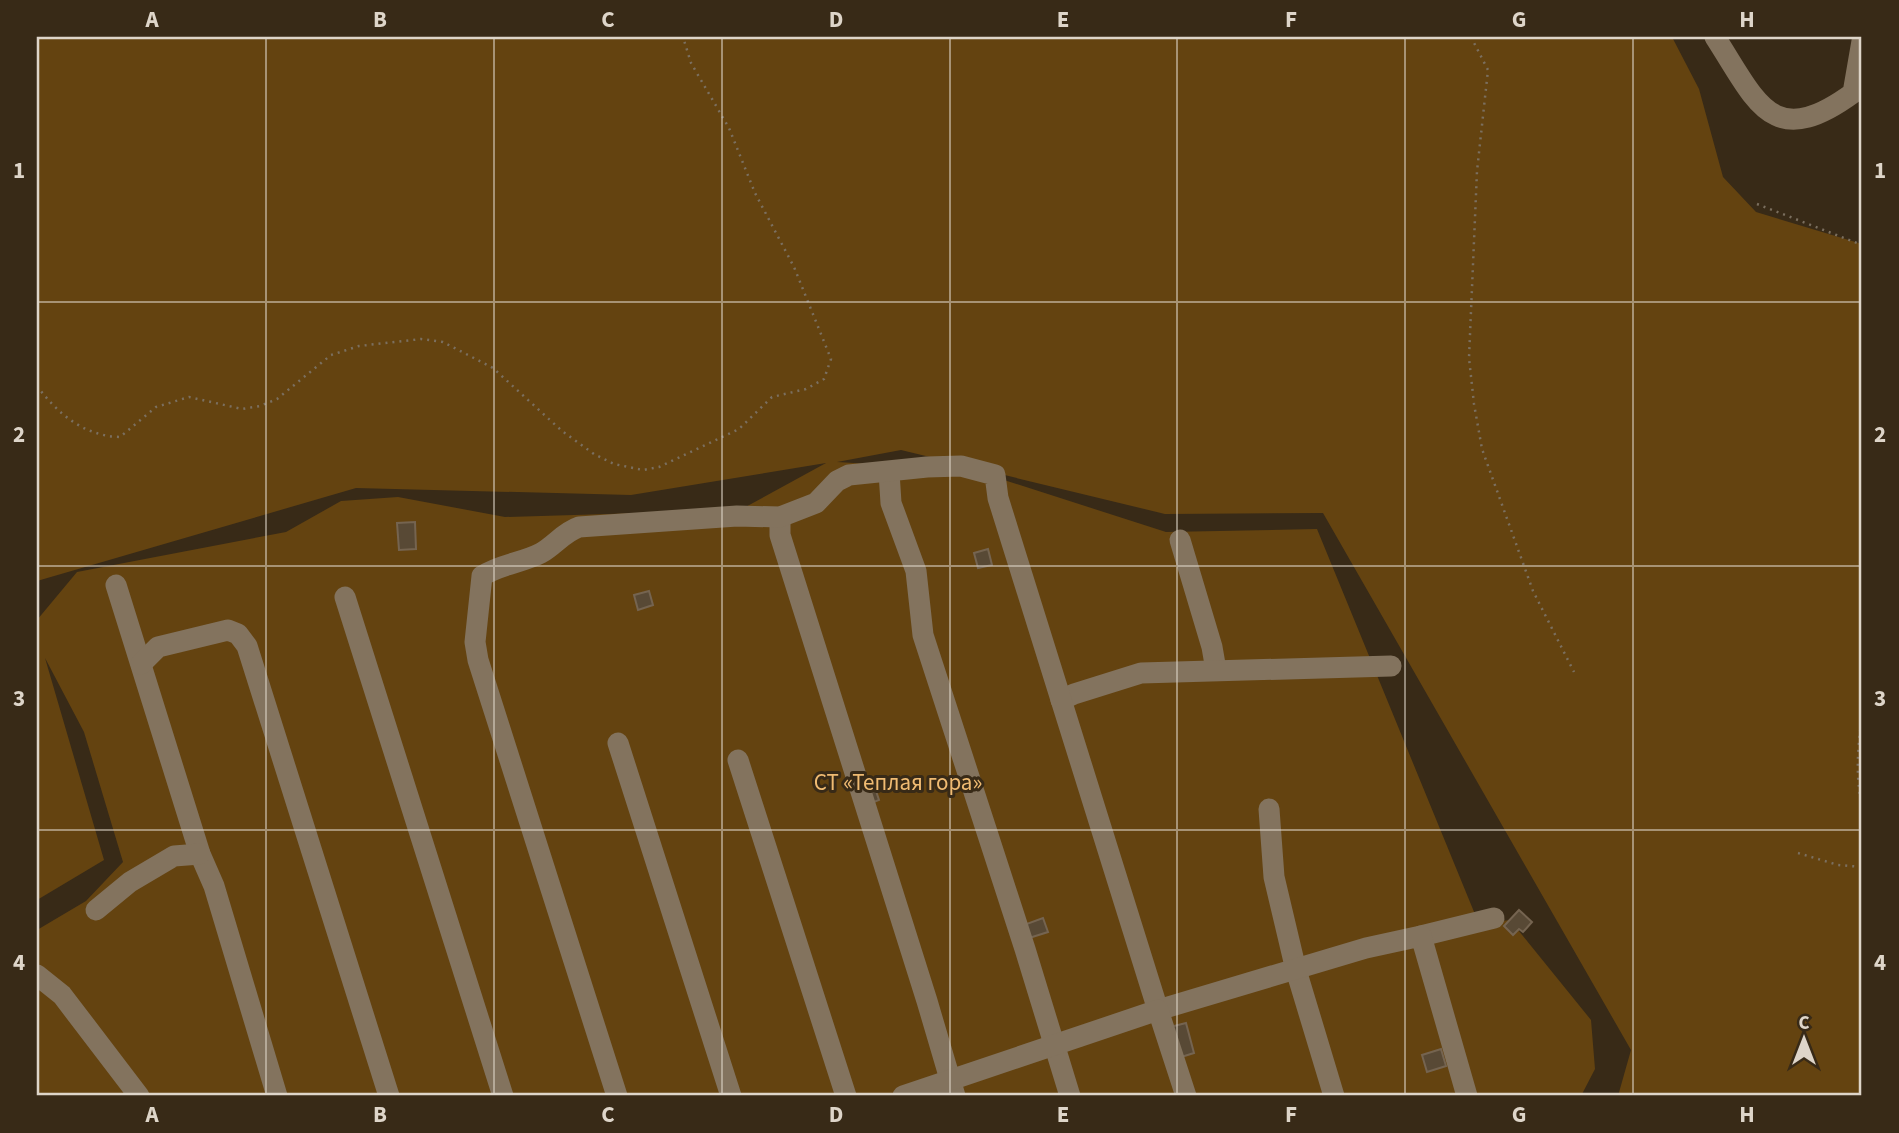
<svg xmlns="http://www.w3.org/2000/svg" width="1899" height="1133" font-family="'Source Sans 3',sans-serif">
<rect width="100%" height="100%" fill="#382a17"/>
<polygon fill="#644310" points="37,37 1672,37 1699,89 1723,177 1756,212 1862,244 1862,1096 1618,1096 1631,1050 1323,513 1165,514 901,450 837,462 973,470 1166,532 1317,529 1479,924 1510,920 1591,1020 1595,1069 1581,1096 37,1096 37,930 86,901 123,862 84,732 45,658 104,860 37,900 37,620 77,572 286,532 341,501 398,497 505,517 740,510 826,463 631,495 356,488 37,581"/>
<g fill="#584935" stroke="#756450" stroke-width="2">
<polygon points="415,522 416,549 399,550 397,523"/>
<polygon points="988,549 992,565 978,568 974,553"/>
<polygon points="649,591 653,605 638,610 634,595"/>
<polygon points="875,788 879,800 869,804 864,792"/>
<polygon points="1519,910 1532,922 1523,932 1519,929 1513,935 1504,926"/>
<polygon points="1043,918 1048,932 1026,939 1021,926"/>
<polygon points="1186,1023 1194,1053 1178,1058 1170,1027"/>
<polygon points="1441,1049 1446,1066 1427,1072 1422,1055"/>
</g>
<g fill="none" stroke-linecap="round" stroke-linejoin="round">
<g stroke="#7b6f5f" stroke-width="2.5" stroke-dasharray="2 5" stroke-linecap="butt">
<polyline points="1471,37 1488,70 1477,171 1469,358 1474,404 1482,449 1533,591 1574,672"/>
<polyline points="1757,204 1862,245"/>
<path d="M37,386C58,414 84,436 120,437L156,407L189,397L242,409L260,406L277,399L331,355L359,346L421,339L443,342L493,368L562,431L594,454L614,464L643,470L659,467L739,429L772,397L806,389L824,379L831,359L794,267L755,193L729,128L691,63L683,37"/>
<path d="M1862,715C1858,747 1855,774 1862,806"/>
<polyline points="1798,853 1838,865 1862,867"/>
</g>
<g stroke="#83735e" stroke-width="21">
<path d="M1715,37C1757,102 1772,152 1853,93L1862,41"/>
<polyline points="889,472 891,503 916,571 923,635 1025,949 1070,1096"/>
<polyline points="780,517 780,535 927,1001 955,1096"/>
<polyline points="1180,540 1212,647 1216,670"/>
<polyline points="116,585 200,854 214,886 277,1096"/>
<polyline points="345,597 503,1096"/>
<polyline points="141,664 158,647 228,630 238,634 247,646 389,1096"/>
<polyline points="1061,700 1074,694 1141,673 1391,666"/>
<polyline points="618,743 731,1096"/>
<polyline points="738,760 846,1096"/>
<polyline points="1269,809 1274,877 1296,970 1334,1096"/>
<polyline points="96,910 130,882 174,856 200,854"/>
<polyline points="1421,936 1494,918"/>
<polyline points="37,975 62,995 139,1096"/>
<path d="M617,1096L478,660L475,642L482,576C500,564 522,563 541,553C555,545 564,532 579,527L737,516L780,517L816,503L837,481L849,475L927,467L961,466L995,475L998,498L1158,1010L1366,948L1421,936L1467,1096"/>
<polyline points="903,1096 1158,1010 1186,1096"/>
</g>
</g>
<path fill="none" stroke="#ded5c9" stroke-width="2" stroke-opacity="0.55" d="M266,37V1096M494,37V1096M722,37V1096M950,37V1096M1177,37V1096M1405,37V1096M1633,37V1096M37,302H1862M37,566H1862M37,830H1862"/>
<g text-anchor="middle" stroke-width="6" stroke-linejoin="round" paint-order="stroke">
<g font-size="23" fill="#f0bb72" stroke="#382a17">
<text x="898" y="790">СТ «Теплая гора»</text>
</g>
</g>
<rect width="1899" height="1133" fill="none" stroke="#382a17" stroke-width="77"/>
<g transform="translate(1804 1039)" stroke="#382a17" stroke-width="5" paint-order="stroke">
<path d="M0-5L12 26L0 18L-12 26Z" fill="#ded5c9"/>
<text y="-10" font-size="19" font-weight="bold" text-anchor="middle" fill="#ded5c9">С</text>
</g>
<rect x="38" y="38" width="1822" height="1056" fill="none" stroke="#ded5c9" stroke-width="2.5"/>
<g font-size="23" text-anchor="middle" font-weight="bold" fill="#ded5c9">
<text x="152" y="27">A</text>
<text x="380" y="27">B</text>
<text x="608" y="27">C</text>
<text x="836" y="27">D</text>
<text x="1063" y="27">E</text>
<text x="1291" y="27">F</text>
<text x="1519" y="27">G</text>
<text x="1747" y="27">H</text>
<text x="19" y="178">1</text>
<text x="1880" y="178">1</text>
<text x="19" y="442">2</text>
<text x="1880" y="442">2</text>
<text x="19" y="706">3</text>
<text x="1880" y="706">3</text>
<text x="19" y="970">4</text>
<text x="1880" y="970">4</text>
<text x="152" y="1122">A</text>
<text x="380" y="1122">B</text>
<text x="608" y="1122">C</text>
<text x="836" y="1122">D</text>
<text x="1063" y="1122">E</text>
<text x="1291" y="1122">F</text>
<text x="1519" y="1122">G</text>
<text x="1747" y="1122">H</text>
</g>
</svg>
